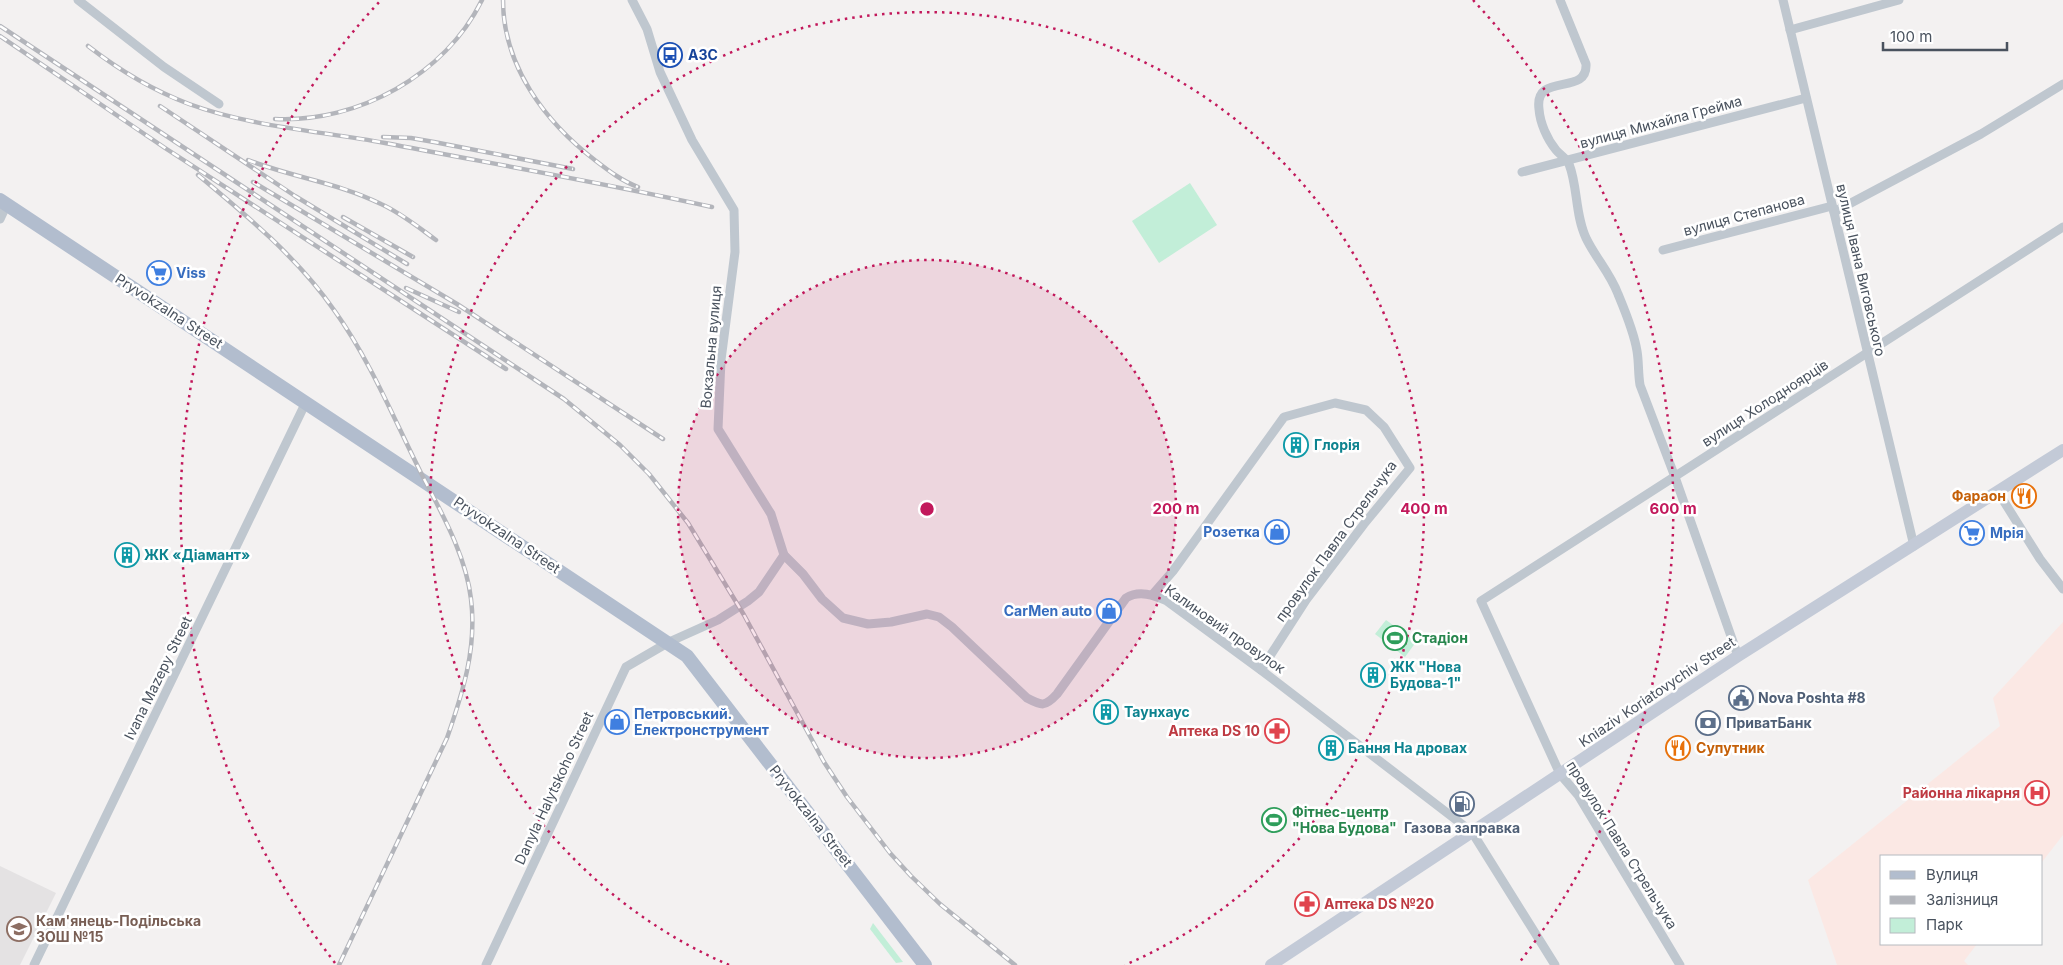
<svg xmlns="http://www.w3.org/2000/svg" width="2063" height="965" font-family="Inter,sans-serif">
<rect width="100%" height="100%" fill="#f3f1f1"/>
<polygon fill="#e4e2e3" points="0,866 56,893 20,965 0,965"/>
<polygon fill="#fbe8e4" points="2063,622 2063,835 2042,862 2042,856 1882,856 1882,944 1977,944 1964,961 1968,965 1837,965 1808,880 2000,726 1993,698"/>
<g fill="#c2eed8">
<polygon points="1190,183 1217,225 1159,263 1132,221"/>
<polygon points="1386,620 1416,642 1405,657 1375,634"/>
<polygon points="873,923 903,962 896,963 870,929"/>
</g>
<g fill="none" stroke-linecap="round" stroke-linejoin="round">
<g stroke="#bfc7cf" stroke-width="9">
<polyline points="78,0 164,67 219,104"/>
<path d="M1560,0L1586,64C1588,97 1534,71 1539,109C1540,123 1547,139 1556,150C1560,155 1567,159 1569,164C1578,187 1575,215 1586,238C1595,257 1610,273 1618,294C1625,311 1634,332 1637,351C1639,363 1638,373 1640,385L1675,477L1738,656"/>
<polyline points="1783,0 1914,546"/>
<polyline points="1790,30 1899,0"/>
<polyline points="1522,172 1806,98"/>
<polyline points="1834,212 1981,134 2063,84"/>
<polyline points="0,219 7,204"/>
<polyline points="1663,250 1832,206"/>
<polyline points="1998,492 2040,559 2063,589"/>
<path d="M784,555L803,574L822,599L843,618L868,624L891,622L927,614L939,617L952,627L1027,698C1042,706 1045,707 1057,694L1126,598C1139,590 1154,595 1167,601L1261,670L1472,832L1555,965"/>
<polyline points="1153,594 1173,571 1284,417 1335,403 1366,410 1384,427 1410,468 1364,524 1306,600 1261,670"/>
<polyline points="34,965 306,402"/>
<polyline points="486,965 626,667 669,642 718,620 748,601 759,592 784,555 771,514 718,429 721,360 735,252 734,210 692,140 660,72 647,29 632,0"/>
<polyline points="1680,965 1578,795 1560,774 1481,601 2063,227"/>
</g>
<polyline stroke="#c3cad7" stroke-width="12" points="1271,965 1738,656 2063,450"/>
<polyline stroke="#b2bdce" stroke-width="14" points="0,200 687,656 925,965"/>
<defs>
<g id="rail">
<path d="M503,0C503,66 545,122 596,161C609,171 622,181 638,187"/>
<polyline points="0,26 564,399 620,445 649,474 688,523 744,615 824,762 847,797 890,853 911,876 940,904 1015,965"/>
<polyline points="0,36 165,148 506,369"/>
<path d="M88,46C119,70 152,90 189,104C252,127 320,131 385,143C494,164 604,183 712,207"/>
<polyline points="160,106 295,196 407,264"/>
<path d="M275,119C358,123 445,75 482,0"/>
<polyline points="383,137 411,138 434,142 573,169"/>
<path d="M248,160C291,177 339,183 381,204C401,213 418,227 436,240"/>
<path d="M198,175C246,215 298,258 334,310C370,360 394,419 421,473C441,512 466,555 471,599C477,648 463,692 447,738L339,965"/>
<polyline points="253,182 457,304 663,439"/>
<polyline points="343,217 413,257"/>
<polyline points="406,288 459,312"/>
</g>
</defs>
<use href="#rail" stroke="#b3b5bb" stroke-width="4.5"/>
<use href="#rail" stroke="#fff" stroke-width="2.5" stroke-dasharray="8" stroke-linecap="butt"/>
</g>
<circle cx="927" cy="509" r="249" fill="#c2185b" fill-opacity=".12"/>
<g fill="none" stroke="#c2185b" stroke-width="2.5" stroke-dasharray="2.5 5">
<circle cx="927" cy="509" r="249"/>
<path d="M729 965A497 497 0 1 1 1125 965"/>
<path d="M335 963A746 746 0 0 1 381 0M1473 0A746 746 0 0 1 1519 963"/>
</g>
<defs>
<symbol id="bus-ring" viewBox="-11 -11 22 22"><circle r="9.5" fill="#fff" stroke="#1a4fb4" stroke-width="1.5"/><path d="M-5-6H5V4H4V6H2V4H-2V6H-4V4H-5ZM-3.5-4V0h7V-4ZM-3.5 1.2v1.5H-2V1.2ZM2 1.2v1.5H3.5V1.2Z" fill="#1a4fb4"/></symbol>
<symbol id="supermarket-ring" viewBox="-11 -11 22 22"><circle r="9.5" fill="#fff" stroke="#3f7fe0" stroke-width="1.5"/><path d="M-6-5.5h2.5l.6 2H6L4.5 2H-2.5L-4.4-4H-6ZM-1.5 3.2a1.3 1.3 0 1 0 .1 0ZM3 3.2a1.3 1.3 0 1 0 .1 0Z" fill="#3f7fe0"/></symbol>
<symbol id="building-ring" viewBox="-11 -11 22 22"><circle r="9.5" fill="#fff" stroke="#0f9aa8" stroke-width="1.5"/><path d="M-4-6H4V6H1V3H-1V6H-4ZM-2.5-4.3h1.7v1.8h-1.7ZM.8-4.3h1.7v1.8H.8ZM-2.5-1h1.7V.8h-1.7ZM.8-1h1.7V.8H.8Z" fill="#0f9aa8"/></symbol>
<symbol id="restaurant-ring" viewBox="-11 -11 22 22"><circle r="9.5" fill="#fff" stroke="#e8710a" stroke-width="1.5"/><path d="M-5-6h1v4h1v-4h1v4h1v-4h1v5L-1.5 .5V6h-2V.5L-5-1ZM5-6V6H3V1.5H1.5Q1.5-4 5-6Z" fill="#e8710a"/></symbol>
<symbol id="shop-ring" viewBox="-11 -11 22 22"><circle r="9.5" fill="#fff" stroke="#3f7fe0" stroke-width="1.5"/><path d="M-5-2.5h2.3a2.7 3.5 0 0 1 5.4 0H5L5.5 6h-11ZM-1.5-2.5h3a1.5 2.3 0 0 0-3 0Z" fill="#3f7fe0"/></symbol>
<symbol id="stadium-ring" viewBox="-11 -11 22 22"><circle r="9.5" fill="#fff" stroke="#2e9e5b" stroke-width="1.5"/><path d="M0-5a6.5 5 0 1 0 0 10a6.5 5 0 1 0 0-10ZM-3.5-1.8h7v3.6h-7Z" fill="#2e9e5b"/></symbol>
<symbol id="civic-ring" viewBox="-11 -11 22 22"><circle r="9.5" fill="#fff" stroke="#5c6f8a" stroke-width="1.5"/><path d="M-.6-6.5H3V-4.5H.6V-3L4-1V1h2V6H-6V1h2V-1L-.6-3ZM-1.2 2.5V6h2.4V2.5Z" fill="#5c6f8a"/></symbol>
<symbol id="bank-ring" viewBox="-11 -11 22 22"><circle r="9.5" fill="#fff" stroke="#5c6f8a" stroke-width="1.5"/><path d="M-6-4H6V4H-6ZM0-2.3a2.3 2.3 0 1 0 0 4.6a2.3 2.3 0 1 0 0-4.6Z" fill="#5c6f8a"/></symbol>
<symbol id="pharmacy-ring" viewBox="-11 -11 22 22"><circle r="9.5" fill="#fff" stroke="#e0444e" stroke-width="1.5"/><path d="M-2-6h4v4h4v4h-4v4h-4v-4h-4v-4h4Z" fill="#e0444e"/></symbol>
<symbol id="hospital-ring" viewBox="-11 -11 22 22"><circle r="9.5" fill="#fff" stroke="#e0444e" stroke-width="1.5"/><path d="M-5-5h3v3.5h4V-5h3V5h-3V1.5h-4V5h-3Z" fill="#e0444e"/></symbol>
<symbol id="fuel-ring" viewBox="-11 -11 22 22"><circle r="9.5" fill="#fff" stroke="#5c6f8a" stroke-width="1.5"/><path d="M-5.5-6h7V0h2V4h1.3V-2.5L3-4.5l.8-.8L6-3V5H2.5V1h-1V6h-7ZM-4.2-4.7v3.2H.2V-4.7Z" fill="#5c6f8a"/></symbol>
<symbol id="school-ring" viewBox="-11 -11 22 22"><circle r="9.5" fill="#fff" stroke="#8d6e63" stroke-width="1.5"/><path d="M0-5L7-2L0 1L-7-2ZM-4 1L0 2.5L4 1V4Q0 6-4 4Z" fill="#8d6e63"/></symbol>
</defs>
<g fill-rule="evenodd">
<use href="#bus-ring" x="656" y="41" width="28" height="28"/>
<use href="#supermarket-ring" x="145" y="259" width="28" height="28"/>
<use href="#building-ring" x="1282" y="431" width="28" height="28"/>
<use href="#restaurant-ring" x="2010" y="482" width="28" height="28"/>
<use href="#shop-ring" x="1263" y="518" width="28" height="28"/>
<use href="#supermarket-ring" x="1958" y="519" width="28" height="28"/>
<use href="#building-ring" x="113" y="541" width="28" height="28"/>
<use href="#shop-ring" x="1095" y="597" width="28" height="28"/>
<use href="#stadium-ring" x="1381" y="624" width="28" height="28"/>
<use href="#building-ring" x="1359" y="661" width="28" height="28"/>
<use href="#civic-ring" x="1727" y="684" width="28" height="28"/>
<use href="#building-ring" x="1092" y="698" width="28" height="28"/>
<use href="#shop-ring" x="603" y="708" width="28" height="28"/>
<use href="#bank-ring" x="1694" y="709" width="28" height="28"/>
<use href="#pharmacy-ring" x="1263" y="717" width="28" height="28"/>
<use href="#building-ring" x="1317" y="734" width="28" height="28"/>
<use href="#restaurant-ring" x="1664" y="734" width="28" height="28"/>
<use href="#hospital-ring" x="2023" y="779" width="28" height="28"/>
<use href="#fuel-ring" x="1448" y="790" width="28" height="28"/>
<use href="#stadium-ring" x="1260" y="806" width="28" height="28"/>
<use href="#pharmacy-ring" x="1293" y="890" width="28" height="28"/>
<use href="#school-ring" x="5" y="915" width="28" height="28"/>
</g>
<g text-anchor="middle" stroke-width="5" stroke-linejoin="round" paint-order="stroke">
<g font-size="14" font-weight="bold" fill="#164399" stroke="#fff" text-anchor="start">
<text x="688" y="60">АЗС</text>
</g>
<g font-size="14" fill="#49525e" stroke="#fff">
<text transform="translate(1661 122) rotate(-15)" y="5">вулиця Михайла Грейма</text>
<text transform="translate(1744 215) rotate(-15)" y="5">вулиця Степанова</text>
<text transform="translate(1861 270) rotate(77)" y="5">вулиця Івана Виговського</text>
<text transform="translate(169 311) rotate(33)" y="5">Pryvokzalna Street</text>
<text transform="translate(711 347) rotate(-85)" y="5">Вокзальна вулиця</text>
<text transform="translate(1765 403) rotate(-33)" y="5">вулиця Холодноярців</text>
<text transform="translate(507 535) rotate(34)" y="5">Pryvokzalna Street</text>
<text transform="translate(1336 541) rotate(-54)" y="5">провулок Павла Стрельчука</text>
<text transform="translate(1225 629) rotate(35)" y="5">Калиновий провулок</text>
<text transform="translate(158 678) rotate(-64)" y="5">Ivana Mazepy Street</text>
<text transform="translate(1657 692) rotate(-34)" y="5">Kniaziv Koriatovychiv Street</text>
<text transform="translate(554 788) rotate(-65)" y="5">Danyla Halytskoho Street</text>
<text transform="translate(811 816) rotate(52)" y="5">Pryvokzalna Street</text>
<text transform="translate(1622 845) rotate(58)" y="5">провулок Павла Стрельчука</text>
</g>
<g font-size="14" font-weight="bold" fill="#366cbe" stroke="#fff" text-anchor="start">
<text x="176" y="278">Viss</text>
<text x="1260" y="537" text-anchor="end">Розетка</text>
<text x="1990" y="538">Мрія</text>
<text x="1092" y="616" text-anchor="end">CarMen auto</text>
<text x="634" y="719">Петровський.<tspan x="634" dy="16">Електронструмент</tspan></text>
</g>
<g font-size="14" font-weight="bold" fill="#0d838f" stroke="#fff" text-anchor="start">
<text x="1314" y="450">Глорія</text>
<text x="144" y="560">ЖК «Діамант»</text>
<text x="1390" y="672">ЖК "Нова<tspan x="1390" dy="16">Будова-1"</tspan></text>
<text x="1124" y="717">Таунхаус</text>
<text x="1348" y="753">Бання На дровах</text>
</g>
<g font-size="14" font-weight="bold" fill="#c56008" stroke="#fff" text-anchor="end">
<text x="2006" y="501">Фараон</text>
<text x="1696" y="753" text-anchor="start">Супутник</text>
</g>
<g font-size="14" font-weight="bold" fill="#27864d" stroke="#fff" text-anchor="start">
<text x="1412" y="643">Стадіон</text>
<text x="1292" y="817">Фітнес-центр<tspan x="1292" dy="16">"Нова Будова"</tspan></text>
</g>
<g font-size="14" font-weight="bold" fill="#4e5e75" stroke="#fff" text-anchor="start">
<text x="1758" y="703">Nova Poshta #8</text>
<text x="1726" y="728">ПриватБанк</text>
<text x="1462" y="833" text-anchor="middle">Газова заправка</text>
</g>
<g font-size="14" font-weight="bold" fill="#be3a42" stroke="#fff" text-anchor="end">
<text x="1260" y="736">Аптека DS 10</text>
<text x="2020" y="798">Районна лікарня</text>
<text x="1324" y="909" text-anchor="start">Аптека DS №20</text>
</g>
<g font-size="14" font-weight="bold" fill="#785e54" stroke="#fff" text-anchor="start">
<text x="36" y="926">Кам'янець-Подільська<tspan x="36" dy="16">ЗОШ №15</tspan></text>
</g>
</g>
<circle cx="927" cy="509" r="8" fill="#c2185b" stroke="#fff" stroke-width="2.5"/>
<g font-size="15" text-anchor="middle" font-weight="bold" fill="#c2185b" stroke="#fff" stroke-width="5" stroke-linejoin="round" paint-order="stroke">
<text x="1176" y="514">200 m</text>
<text x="1424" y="514">400 m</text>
<text x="1673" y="514">600 m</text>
</g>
<rect x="1880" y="855" width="162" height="90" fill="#ffffff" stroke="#b6babf"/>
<rect x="1890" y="871" width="25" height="8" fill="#b2bdce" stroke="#b6babf"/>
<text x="1926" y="880" font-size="15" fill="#49525e">Вулиця</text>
<rect x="1890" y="896" width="25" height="8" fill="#b3b5bb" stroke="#b6babf"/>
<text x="1926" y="905" font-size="15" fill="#49525e">Залізниця</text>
<rect x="1890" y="918" width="25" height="15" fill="#c2eed8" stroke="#b6babf"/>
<text x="1926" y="930" font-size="15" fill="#49525e">Парк</text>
<path d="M1883 42v8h124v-8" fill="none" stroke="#49525e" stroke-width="2.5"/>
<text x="1890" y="42" font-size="15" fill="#49525e" stroke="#ffffff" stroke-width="4" paint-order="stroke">100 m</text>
</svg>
